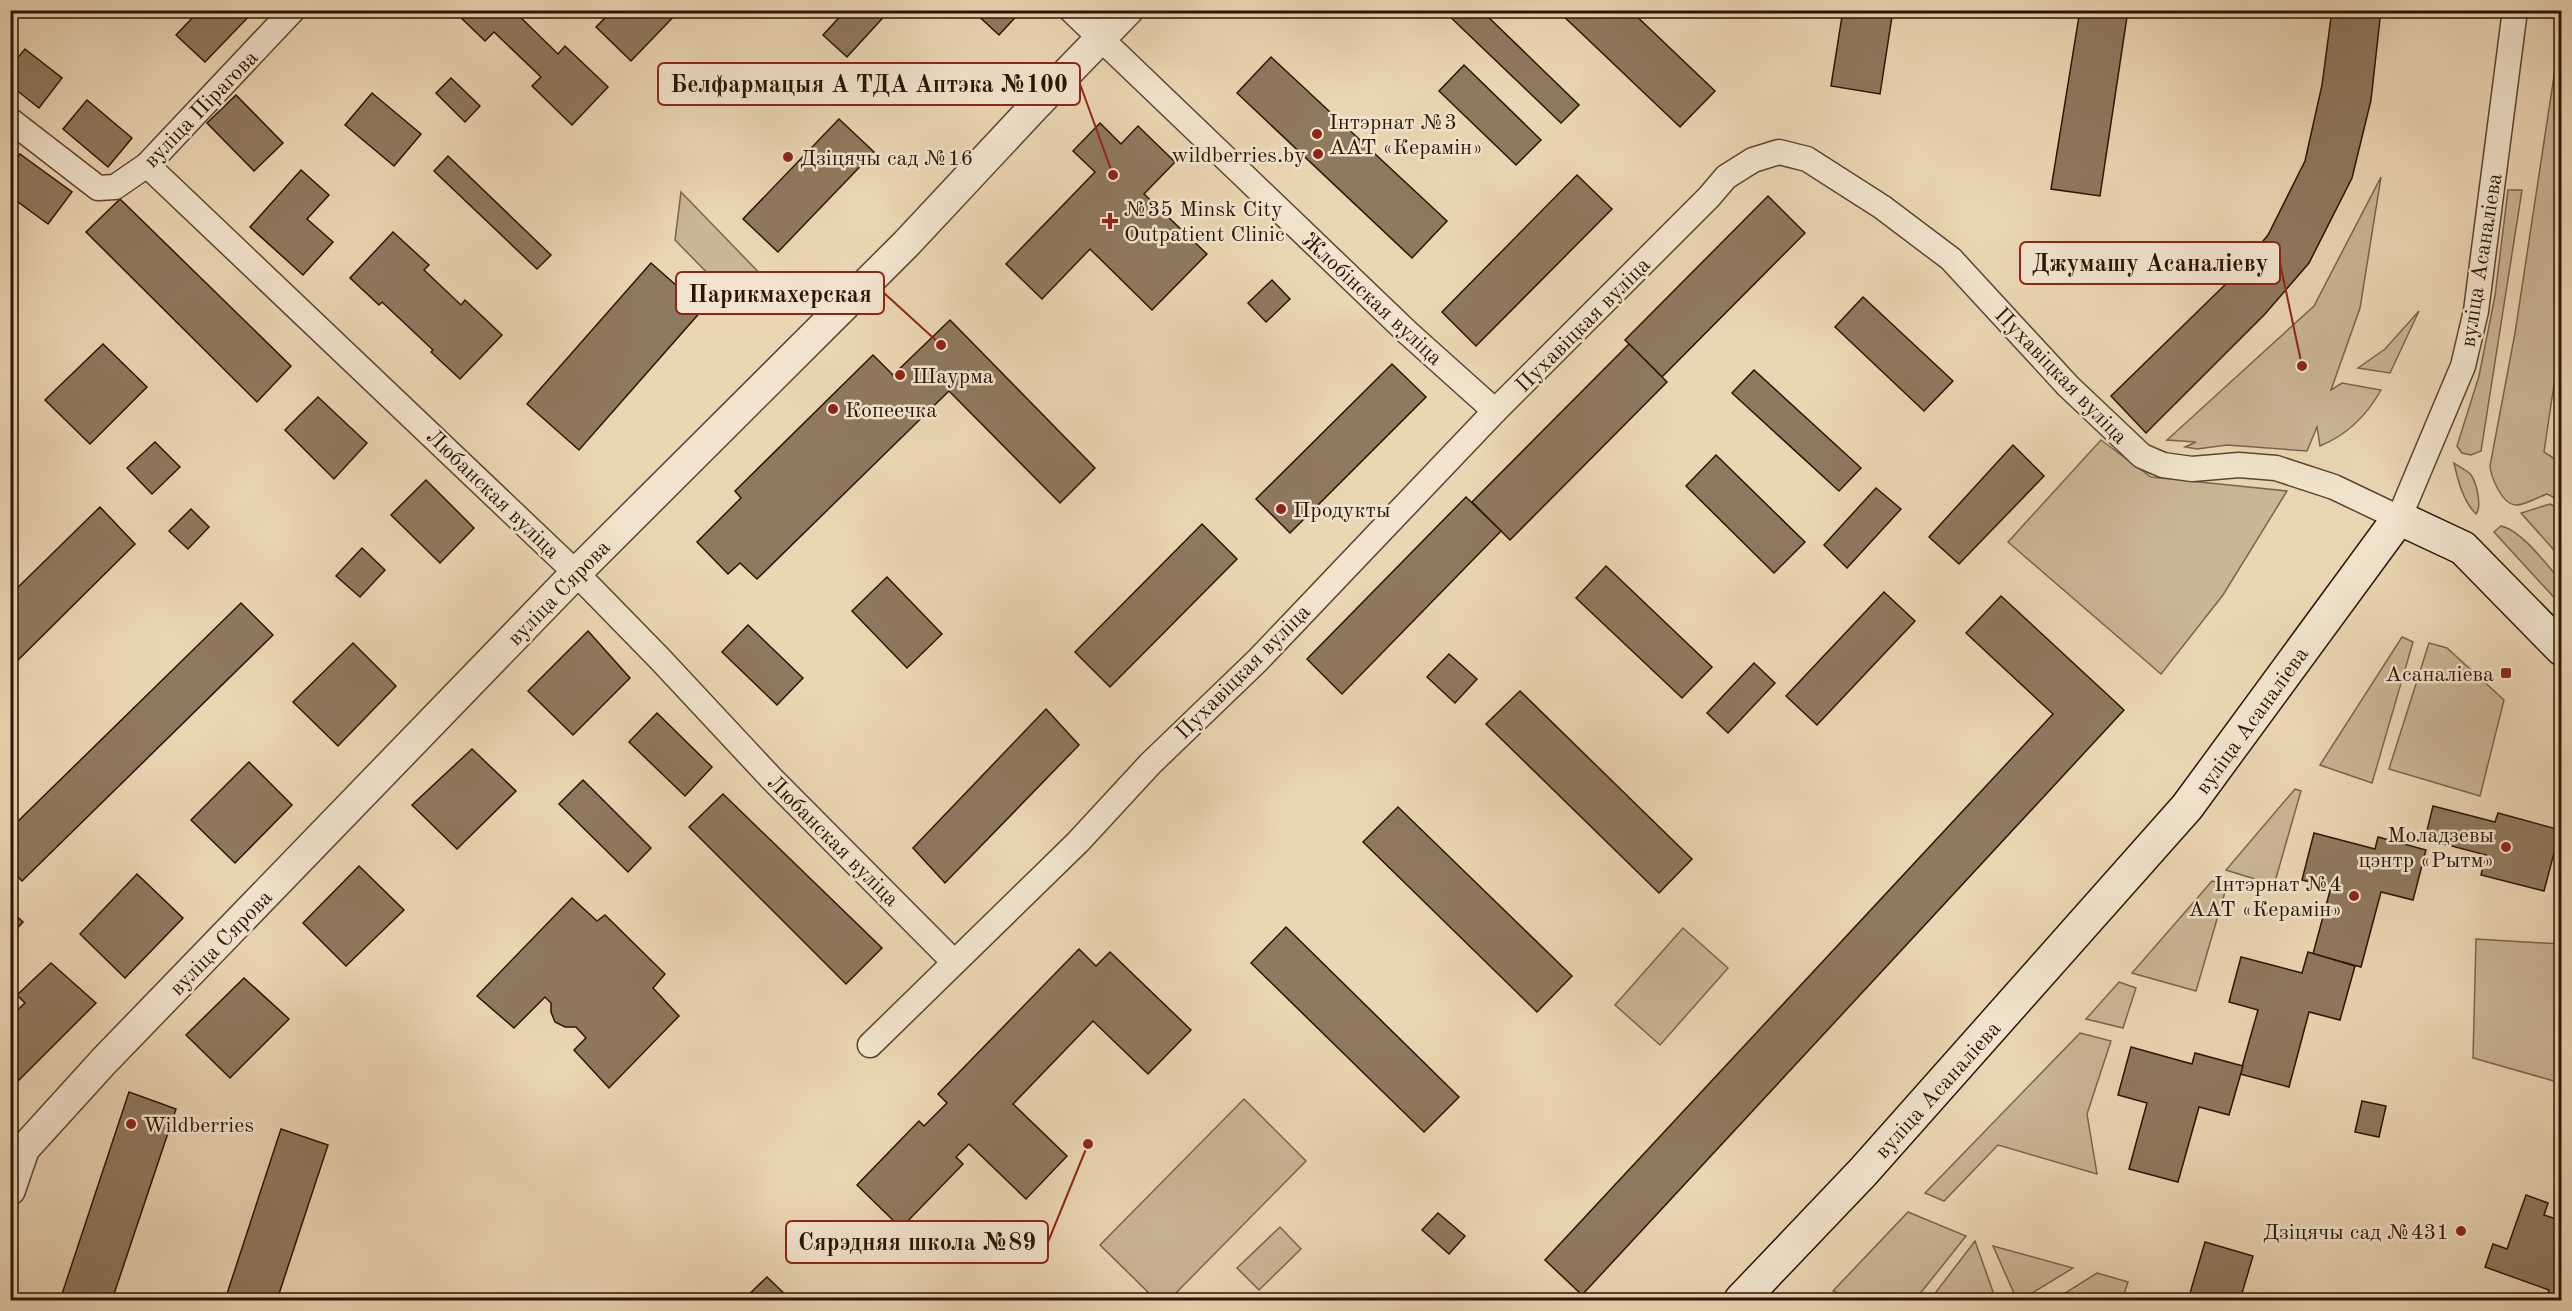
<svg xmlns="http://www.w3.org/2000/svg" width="2572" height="1311" font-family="'Old Standard TT',serif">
<rect width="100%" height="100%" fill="#ebd6b3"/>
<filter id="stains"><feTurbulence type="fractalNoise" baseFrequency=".00333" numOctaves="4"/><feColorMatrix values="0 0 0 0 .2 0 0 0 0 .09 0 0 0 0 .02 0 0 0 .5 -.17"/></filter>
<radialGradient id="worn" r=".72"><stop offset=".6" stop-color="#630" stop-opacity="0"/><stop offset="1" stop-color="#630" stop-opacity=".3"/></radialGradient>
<g fill="#cab595" stroke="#7a644c" stroke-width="1.5">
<path d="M2561,30V337L2544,452L2561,463V501L2547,494C2538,497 2524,506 2515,505C2502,504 2491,477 2490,466L2515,333Z"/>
<path d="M2381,177L2360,308L2331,390L2342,383L2381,390C2367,415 2347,435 2320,446L2317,427L2307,451L2227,445L2197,449L2185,447L2196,442L2167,440L2314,306Z"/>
<polygon points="2508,190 2522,190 2481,451 2471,455 2462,453 2457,446 2479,376 2495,296"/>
<polygon points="681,192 771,285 724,290 675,240"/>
<polygon points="2419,311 2390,373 2358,368 2385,349"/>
<polygon points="2101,440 2151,477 2287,491 2223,595 2161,674 2008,542"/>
<path d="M2454,463C2459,467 2467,470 2471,475C2477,484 2482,506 2476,514C2463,501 2458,481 2454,463Z"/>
<polygon points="2550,504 2561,510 2561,558 2521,513"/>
<path d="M2501,526C2521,530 2547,565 2561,581V605L2494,532Z"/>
<polygon points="2402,637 2413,642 2372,783 2320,765"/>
<polygon points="2429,643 2447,648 2504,700 2480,796 2389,769"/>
<polygon points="2295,789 2301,791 2274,885 2226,870"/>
<polygon points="2212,881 2227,885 2196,991 2132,973"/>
<polygon points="1683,928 1728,968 1660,1045 1615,1005"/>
<polygon points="2476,939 2561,944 2558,962 2562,964 2561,1083 2473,1058"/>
<polygon points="2119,982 2136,988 2123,1028 2086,1019"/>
<polygon points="2080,1033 2111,1041 2087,1114 2097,1174 1998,1145 1944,1201 1925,1193"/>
<polygon points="1244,1099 1306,1161 1169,1300 1156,1300 1100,1245"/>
<polygon points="1908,1212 1966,1236 1915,1300 1857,1300 1833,1291"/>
<polygon points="1280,1227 1301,1249 1259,1290 1237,1268"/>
<polygon points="1975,1241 1996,1300 1930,1300"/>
<polygon points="1993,1246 2073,1268 2021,1300 2017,1300"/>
<polygon points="2097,1273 2128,1282 2122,1300 2054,1300"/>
</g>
<g fill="#8f795f" stroke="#2b1403" stroke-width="1.5">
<polygon points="200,10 255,10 205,62 176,35"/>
<polygon points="453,10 513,10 558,54 565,46 608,87 572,125 532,86 541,77 494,32 485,41"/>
<polygon points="601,10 680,10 631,61 596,27 607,16"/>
<polygon points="846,10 890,10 847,57 823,35"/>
<polygon points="972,10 1022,10 999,35"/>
<polygon points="1481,10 1579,105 1561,123 1444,11"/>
<polygon points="1557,10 1630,10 1715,91 1680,127"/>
<polygon points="1843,10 1893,10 1880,94 1831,86"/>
<polygon points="2080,10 2128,10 2100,196 2051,189"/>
<polygon points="2332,10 2381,10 2371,100 2352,178 2309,263 2265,314 2146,433 2111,396 2233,277 2268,235 2305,161 2322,85"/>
<polygon points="25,49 62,78 39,108 10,85 10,67"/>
<polygon points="1271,57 1447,221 1412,258 1237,93"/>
<polygon points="1464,65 1541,140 1516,165 1439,91"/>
<polygon points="451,78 480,106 465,122 436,93"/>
<polygon points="372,93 421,134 394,166 345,125"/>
<polygon points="236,95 283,143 254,171 207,123"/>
<polygon points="87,100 132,138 108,167 63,129"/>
<polygon points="839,119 874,152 778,252 743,219"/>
<polygon points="1100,123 1121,144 1138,126 1175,162 1144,194 1207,254 1152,310 1090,249 1042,299 1006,264 1095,172 1073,151"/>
<polygon points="20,154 72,192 48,224 10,196 10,167"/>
<polygon points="448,156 551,255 537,269 434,171"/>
<polygon points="301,170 329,195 307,219 333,242 303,275 250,227"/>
<polygon points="1577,175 1612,209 1476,346 1442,312"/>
<polygon points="1768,196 1805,233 1662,377 1625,340"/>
<polygon points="120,199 291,366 257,402 86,232"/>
<polygon points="393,232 429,265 424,270 461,305 465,300 502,335 460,379 431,352 433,350 382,302 379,305 350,278"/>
<polygon points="651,263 703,309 579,450 527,404"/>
<polygon points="1272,280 1290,299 1266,322 1248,303"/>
<polygon points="1863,297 1953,381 1924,411 1835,327"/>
<polygon points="950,320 1095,468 1060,503 949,391 757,579 740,563 728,574 697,542 741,498 735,491 873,355 893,375"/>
<polygon points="103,344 147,387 90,444 45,400"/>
<polygon points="1629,344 1667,382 1510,540 1472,502"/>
<polygon points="1392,364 1426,397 1290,533 1256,499"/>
<polygon points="1754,370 1861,468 1839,491 1732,393"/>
<polygon points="318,397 367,443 334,479 285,430"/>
<polygon points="155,442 180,467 152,494 127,468"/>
<polygon points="2013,445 2044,476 1959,564 1929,537"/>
<polygon points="1716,455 1805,542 1774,573 1686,486"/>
<polygon points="426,480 474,528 440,563 391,515"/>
<polygon points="1876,488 1901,509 1847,568 1824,545"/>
<polygon points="1466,497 1501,531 1342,694 1307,659"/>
<polygon points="100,507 135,544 10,668 10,595"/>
<polygon points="191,509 209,527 188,549 169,531"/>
<polygon points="1202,524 1237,559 1110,687 1075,652"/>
<polygon points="362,548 385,570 360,597 336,576"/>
<polygon points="1606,566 1712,667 1682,698 1576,598"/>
<polygon points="887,577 942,634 907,668 852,611"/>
<polygon points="1884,592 1915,621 1817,725 1786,696"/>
<polygon points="2001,596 2124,710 1582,1295 1545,1260 2053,714 1966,633"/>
<polygon points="241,603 273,635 22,881 10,869 10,829"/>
<polygon points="748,625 803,678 777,705 722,652"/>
<polygon points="588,631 630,678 573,735 528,691"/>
<polygon points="353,643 396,686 338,746 293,702"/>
<polygon points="1449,654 1477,679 1455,703 1427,677"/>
<polygon points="1754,663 1775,683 1728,733 1707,713"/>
<polygon points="1520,691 1692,859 1659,893 1486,724"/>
<polygon points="1046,709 1079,745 945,883 913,848"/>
<polygon points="657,713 712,767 685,796 629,742"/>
<polygon points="472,749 516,791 457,849 412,805"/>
<polygon points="249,762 292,805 235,863 191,820"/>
<polygon points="583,780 651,848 628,872 559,804"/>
<polygon points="723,794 882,948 846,984 689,827"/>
<polygon points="2433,806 2495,822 2498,813 2560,830 2544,891 2481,875 2486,855 2425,839"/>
<polygon points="1398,807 1572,976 1537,1012 1363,842"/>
<polygon points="2314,833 2375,849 2378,837 2426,850 2413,900 2381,892 2361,967 2313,954 2331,887 2302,880"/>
<polygon points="359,866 404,910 346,966 303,923"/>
<polygon points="137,874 183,918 125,978 80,934"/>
<polygon points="572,898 597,921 605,915 665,974 653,988 679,1016 609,1088 574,1050 586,1038 576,1027 565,1027 555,1022 551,1012 551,1003 545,997 514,1028 477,996"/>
<polygon points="10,910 23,922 10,936"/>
<polygon points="1286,927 1459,1097 1424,1132 1251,963"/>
<polygon points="1079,949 1096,966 1110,952 1191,1030 1148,1074 1093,1021 1013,1104 1067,1156 1026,1199 969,1144 956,1157 963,1164 901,1228 857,1185 919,1121 924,1126 947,1103 938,1094"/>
<polygon points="2308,952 2355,966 2340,1020 2309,1012 2289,1087 2240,1074 2258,1010 2229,1002 2241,957 2302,973"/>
<polygon points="51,963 96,1003 10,1089 10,1017 25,1003 17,995"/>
<polygon points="244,978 289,1019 230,1078 186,1035"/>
<polygon points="2131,1047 2192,1064 2195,1053 2243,1066 2229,1115 2199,1107 2178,1182 2129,1169 2147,1103 2118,1095"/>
<polygon points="129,1092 176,1109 167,1136 112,1300 60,1300"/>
<polygon points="2362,1101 2386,1106 2379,1137 2355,1132"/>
<polygon points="281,1129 328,1145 297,1239 277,1300 225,1300"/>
<polygon points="2526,1195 2548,1203 2544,1215 2562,1221 2562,1300 2546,1300 2549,1290 2485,1267 2493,1244 2507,1249"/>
<polygon points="1438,1213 1465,1236 1449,1254 1422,1230"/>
<polygon points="2205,1242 2253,1256 2240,1300 2188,1300"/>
<polygon points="767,1277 791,1300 743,1300"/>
</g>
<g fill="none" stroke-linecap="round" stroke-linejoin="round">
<defs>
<g id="minor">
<polyline points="1071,10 1408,333 1495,411"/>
<polyline points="10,120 98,188 115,187 147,165 293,10"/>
<polyline points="147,165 576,573 660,659 772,779 954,962"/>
<polyline points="870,1045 1078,842 1150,764 1257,661 1495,411 1709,197 1726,177 1753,160 1779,152 1807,159 1882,207 1951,259 2068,386 2142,456 2163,465 2192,469 2239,465 2276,468 2334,487 2399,518 2463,366 2476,311 2515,10"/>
</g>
<polyline id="tertiary" points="10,1190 24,1149 104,1061 576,573 906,244 1035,106 1128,10"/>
<polyline id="secondary" points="1741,1300 1863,1172 2187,807 2399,518 2463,548 2562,649"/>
</defs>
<use href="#minor" stroke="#5b442f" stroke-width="27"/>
<use href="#tertiary" stroke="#5b442f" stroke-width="33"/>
<use href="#secondary" stroke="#2b1403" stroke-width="36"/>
<use href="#minor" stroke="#f2e4ce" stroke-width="24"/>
<use href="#tertiary" stroke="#f2e4ce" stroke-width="30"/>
<use href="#secondary" stroke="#f2e4ce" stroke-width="33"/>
</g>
<g fill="#8f2418" stroke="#f2e4ce" stroke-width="2">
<circle cx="1317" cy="134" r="6"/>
<circle cx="1318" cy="154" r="6"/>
<circle cx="788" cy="157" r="6"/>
<path d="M1107 212h6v6h6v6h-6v6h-6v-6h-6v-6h6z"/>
<circle cx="900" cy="375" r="6"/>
<circle cx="833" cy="409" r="6"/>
<circle cx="1281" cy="509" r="6"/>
<rect x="2500" y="667" width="12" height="12" rx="3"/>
<circle cx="2506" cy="847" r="6"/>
<circle cx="2354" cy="896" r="6"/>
<circle cx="131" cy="1124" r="6"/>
<circle cx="2461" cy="1231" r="6"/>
</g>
<g text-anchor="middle" stroke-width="5" stroke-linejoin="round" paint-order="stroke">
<g font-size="22" fill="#2b1403" stroke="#f2e4ce">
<text transform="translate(200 108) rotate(-46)" y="8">вуліца Пірагова</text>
<text transform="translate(2480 260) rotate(-81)" y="8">вуліца Асаналіева</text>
<text transform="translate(1373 298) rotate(43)" y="8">Жлобінская вуліца</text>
<text transform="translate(1582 324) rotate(-45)" y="8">Пухавіцкая вуліца</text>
<text transform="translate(2062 375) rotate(46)" y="8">Пухавіцкая вуліца</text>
<text transform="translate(494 493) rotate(44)" y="8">Любанская вуліца</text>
<text transform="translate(558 592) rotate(-46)" y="8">вуліца Сярова</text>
<text transform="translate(1242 671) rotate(-45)" y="8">Пухавіцкая вуліца</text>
<text transform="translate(2251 720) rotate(-54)" y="8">вуліца Асаналіева</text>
<text transform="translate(834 840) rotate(45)" y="8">Любанская вуліца</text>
<text transform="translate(220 942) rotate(-46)" y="8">вуліца Сярова</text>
<text transform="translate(1937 1089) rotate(-48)" y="8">вуліца Асаналіева</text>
</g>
<g font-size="22" fill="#2b1403" stroke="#f2e4ce" text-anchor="start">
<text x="1329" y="129">Інтэрнат №3<tspan x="1329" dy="25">ААТ «Керамін»</tspan></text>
<text x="1306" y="162" text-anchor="end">wildberries.by</text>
<text x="800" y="165">Дзіцячы сад №16</text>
<text x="1124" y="216">№35 Minsk City<tspan x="1124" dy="25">Outpatient Clinic</tspan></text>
<text x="912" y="383">Шаурма</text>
<text x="845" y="417">Копеечка</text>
<text x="1293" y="517">Продукты</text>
<text x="2494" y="681" text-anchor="end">Асаналіева</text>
<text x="2494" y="842" text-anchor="end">Моладзевы<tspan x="2494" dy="25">цэнтр «Рытм»</tspan></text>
<text x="2342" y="891" text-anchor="end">Інтэрнат №4<tspan x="2342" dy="25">ААТ «Керамін»</tspan></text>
<text x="143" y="1132">Wildberries</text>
<text x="2449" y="1239" text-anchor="end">Дзіцячы сад №431</text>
</g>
</g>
<path fill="none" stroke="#8f2418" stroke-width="2" d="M1113 175L1080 84M2302 366L2280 263M941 345L884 293M1088 1144L1048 1242"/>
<g fill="#8f2418" stroke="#f2e4ce" stroke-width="2">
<circle cx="1113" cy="175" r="6"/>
<circle cx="2302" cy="366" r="6"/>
<circle cx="941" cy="345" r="6"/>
<circle cx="1088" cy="1144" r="6"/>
</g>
<g fill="#f2e4ce" stroke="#8f2418" stroke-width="2">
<rect x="658" y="63" width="422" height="42" rx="6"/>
<rect x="2020" y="242" width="260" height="42" rx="6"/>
<rect x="676" y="272" width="208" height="42" rx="6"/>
<rect x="786" y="1221" width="262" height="42" rx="6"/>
</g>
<g font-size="24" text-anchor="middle" font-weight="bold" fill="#2b1403">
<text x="869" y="92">Белфармацыя А ТДА Аптэка №100</text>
<text x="2150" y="271">Джумашу Асаналіеву</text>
<text x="780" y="302">Парикмахерская</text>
<text x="917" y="1250">Сярэдняя школа №89</text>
</g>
<rect width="2572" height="1311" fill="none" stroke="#ebd6b3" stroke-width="36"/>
<rect x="12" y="12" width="2548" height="1287" fill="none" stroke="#2b1403" stroke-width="3"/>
<rect x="18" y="18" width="2536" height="1275" fill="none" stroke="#2b1403" stroke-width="1.5"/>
<rect width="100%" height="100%" filter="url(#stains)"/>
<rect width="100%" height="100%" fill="url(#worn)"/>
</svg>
